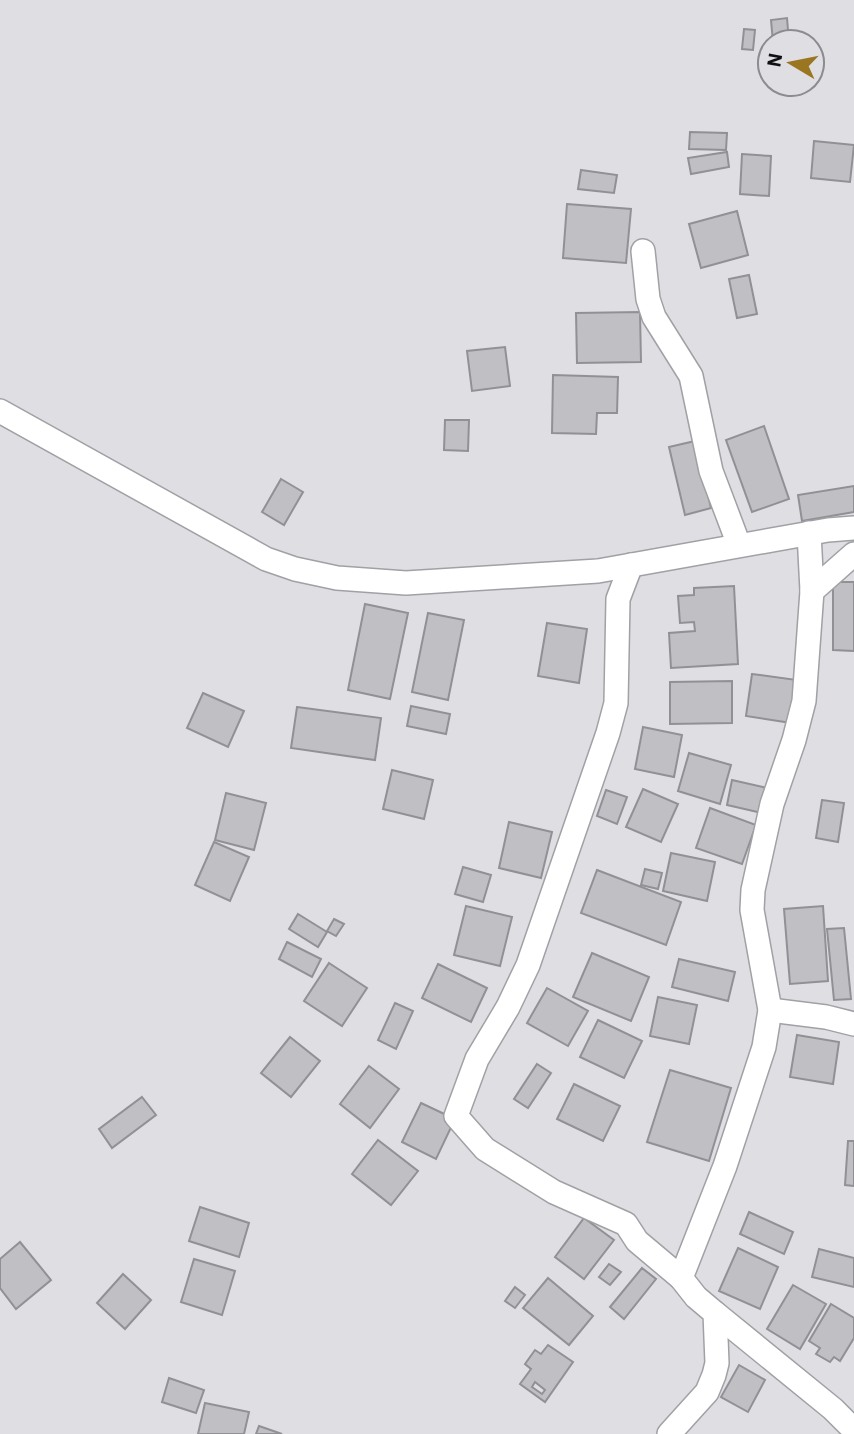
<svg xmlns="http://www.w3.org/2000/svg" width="854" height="1434" font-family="'IBM Plex Sans',sans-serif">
<rect width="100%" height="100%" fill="#dedee3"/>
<g fill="#c0c0c4" stroke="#919195" stroke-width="2" fill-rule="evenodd">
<polygon points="787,18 789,42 773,42 771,20"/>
<polygon points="744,29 755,30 753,50 742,49"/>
<polygon points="690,132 727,133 726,150 689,149"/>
<polygon points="814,141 854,145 850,182 811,178"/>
<polygon points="727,152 729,167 691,174 688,158"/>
<polygon points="742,154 771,156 769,196 740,194"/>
<polygon points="581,170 617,175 614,193 578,189"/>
<polygon points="567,204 631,209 626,263 563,258"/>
<polygon points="737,211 748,255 701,268 689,224"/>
<polygon points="749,275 757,314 737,318 729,279"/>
<polygon points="640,312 641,362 577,363 576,313"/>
<polygon points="505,347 510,386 472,391 467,351"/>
<polygon points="553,375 618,377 617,413 597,413 596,434 552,433"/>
<polygon points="445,420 469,420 468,451 444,450"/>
<polygon points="764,426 789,499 752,512 726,440"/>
<polygon points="695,441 711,508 685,515 669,447"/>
<polygon points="281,479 303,492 284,525 262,512"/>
<polygon points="854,486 854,512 802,521 798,495"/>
<polygon points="833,582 854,582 854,651 833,650"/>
<polygon points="734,586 738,664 671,668 669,633 695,631 694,622 680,623 678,596 694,595 694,588"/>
<polygon points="365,604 408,613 390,699 348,690"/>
<polygon points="428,613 464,620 448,700 412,692"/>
<polygon points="547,623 587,629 579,683 538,676"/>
<polygon points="752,674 804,681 798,724 746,716"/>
<polygon points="732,681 732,723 670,724 670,682"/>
<polygon points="203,693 244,711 228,747 187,728"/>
<polygon points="411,706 450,714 446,734 407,726"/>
<polygon points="297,707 381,718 375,760 291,748"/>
<polygon points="643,727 682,735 674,777 635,769"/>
<polygon points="689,753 731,765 720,804 678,791"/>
<polygon points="392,770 433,780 424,819 383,809"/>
<polygon points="732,780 767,788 762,813 727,805"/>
<polygon points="643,789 678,804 661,842 626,827"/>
<polygon points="606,790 627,797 617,824 597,816"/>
<polygon points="226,793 266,803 254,850 215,840"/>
<polygon points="822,800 844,803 838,842 816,838"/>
<polygon points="710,808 756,825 742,864 696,848"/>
<polygon points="509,822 552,832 541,878 499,868"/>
<polygon points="214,842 249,857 230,901 195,885"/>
<polygon points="671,853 715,862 707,901 663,891"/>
<polygon points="463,867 491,875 483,902 455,894"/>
<polygon points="645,869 662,873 658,889 641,885"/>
<polygon points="597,870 681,902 666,945 581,913"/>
<polygon points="466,906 512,917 500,966 454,955"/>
<polygon points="823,906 828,981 790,984 784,909"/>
<polygon points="298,914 327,932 318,947 289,929"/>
<polygon points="334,919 344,924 336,936 327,931"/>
<polygon points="844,928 851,999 834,1000 827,929"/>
<polygon points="287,942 321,959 312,977 279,959"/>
<polygon points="592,953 649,977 631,1021 573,997"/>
<polygon points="679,959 735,972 728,1001 672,987"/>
<polygon points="329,963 367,988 342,1026 304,1001"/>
<polygon points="438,964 487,988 471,1022 422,998"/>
<polygon points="547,988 588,1011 568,1046 527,1023"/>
<polygon points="658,997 697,1005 689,1044 650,1036"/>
<polygon points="395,1003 413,1011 396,1049 378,1040"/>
<polygon points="598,1020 642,1041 624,1078 580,1057"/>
<polygon points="797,1035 839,1042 833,1084 790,1077"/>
<polygon points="290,1037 320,1061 291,1097 261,1073"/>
<polygon points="537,1064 551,1073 528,1108 514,1099"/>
<polygon points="369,1066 399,1089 370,1128 340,1104"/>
<polygon points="670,1070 731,1088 709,1161 647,1142"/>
<polygon points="574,1084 620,1106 603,1141 557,1119"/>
<polygon points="142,1097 156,1115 112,1148 99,1129"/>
<polygon points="421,1103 455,1119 436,1159 402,1142"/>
<polygon points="378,1140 418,1171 391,1205 352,1174"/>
<polygon points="848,1141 854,1141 854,1186 845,1185"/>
<polygon points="200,1207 249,1223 239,1257 189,1241"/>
<polygon points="749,1212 793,1232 784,1254 740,1234"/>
<polygon points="584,1218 614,1240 584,1279 555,1257"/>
<polygon points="20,1242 51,1280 16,1309 0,1288 0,1259"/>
<polygon points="738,1248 778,1267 760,1309 719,1291"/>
<polygon points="819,1249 854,1258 854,1287 812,1277"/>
<polygon points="194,1259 235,1271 222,1315 181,1302"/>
<polygon points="609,1264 621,1272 610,1285 599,1277"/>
<polygon points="642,1268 656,1279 624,1319 610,1307"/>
<polygon points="123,1274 151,1300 125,1329 97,1303"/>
<polygon points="548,1278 593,1316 569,1345 523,1308"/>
<polygon points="793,1285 826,1304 800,1349 767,1329"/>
<polygon points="515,1287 525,1295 515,1308 505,1301"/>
<polygon points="831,1304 854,1318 854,1338 840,1361 834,1357 830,1362 816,1354 820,1348 809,1341"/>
<path d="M548,1345L573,1362L545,1402L520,1384L531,1369L525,1364L535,1350L541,1354ZM535,1382L545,1390L542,1394L532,1387Z"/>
<polygon points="739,1365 765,1380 748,1412 721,1397"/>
<polygon points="169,1378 204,1390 196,1413 162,1402"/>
<polygon points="205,1403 249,1412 244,1434 198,1434"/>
<polygon points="259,1426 282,1434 256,1434"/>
</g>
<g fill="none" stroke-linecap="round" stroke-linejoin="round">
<defs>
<g id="minor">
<polyline points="643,251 648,299 654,317 691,376 711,471 739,545"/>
<polyline points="0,411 266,559 295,569 337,578 406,583 598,571 828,530 854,528"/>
<polyline points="631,565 618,599 616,703 608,733 528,965 508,1007 477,1059 456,1116 485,1149 554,1192 626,1224 637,1241 681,1278"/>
<polyline points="812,591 854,554"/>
<polyline points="770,1010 826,1017 854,1024"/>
<polyline points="715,1313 833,1409 854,1430"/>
<polyline points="669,1434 707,1392 714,1375 717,1363 715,1313 696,1297 681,1278 725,1166 764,1047 770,1010 752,910 753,890 772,804 794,740 804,701 812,591 809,533"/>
</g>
</defs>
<use href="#minor" stroke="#a0a1a5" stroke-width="26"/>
<use href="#minor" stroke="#fff" stroke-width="23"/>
</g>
<g transform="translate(791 63) rotate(280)"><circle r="33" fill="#dedee3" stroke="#8c8c8f" stroke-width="2"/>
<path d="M0-5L12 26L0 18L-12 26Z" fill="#9b7621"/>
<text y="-10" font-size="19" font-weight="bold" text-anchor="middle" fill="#101012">N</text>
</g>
</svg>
